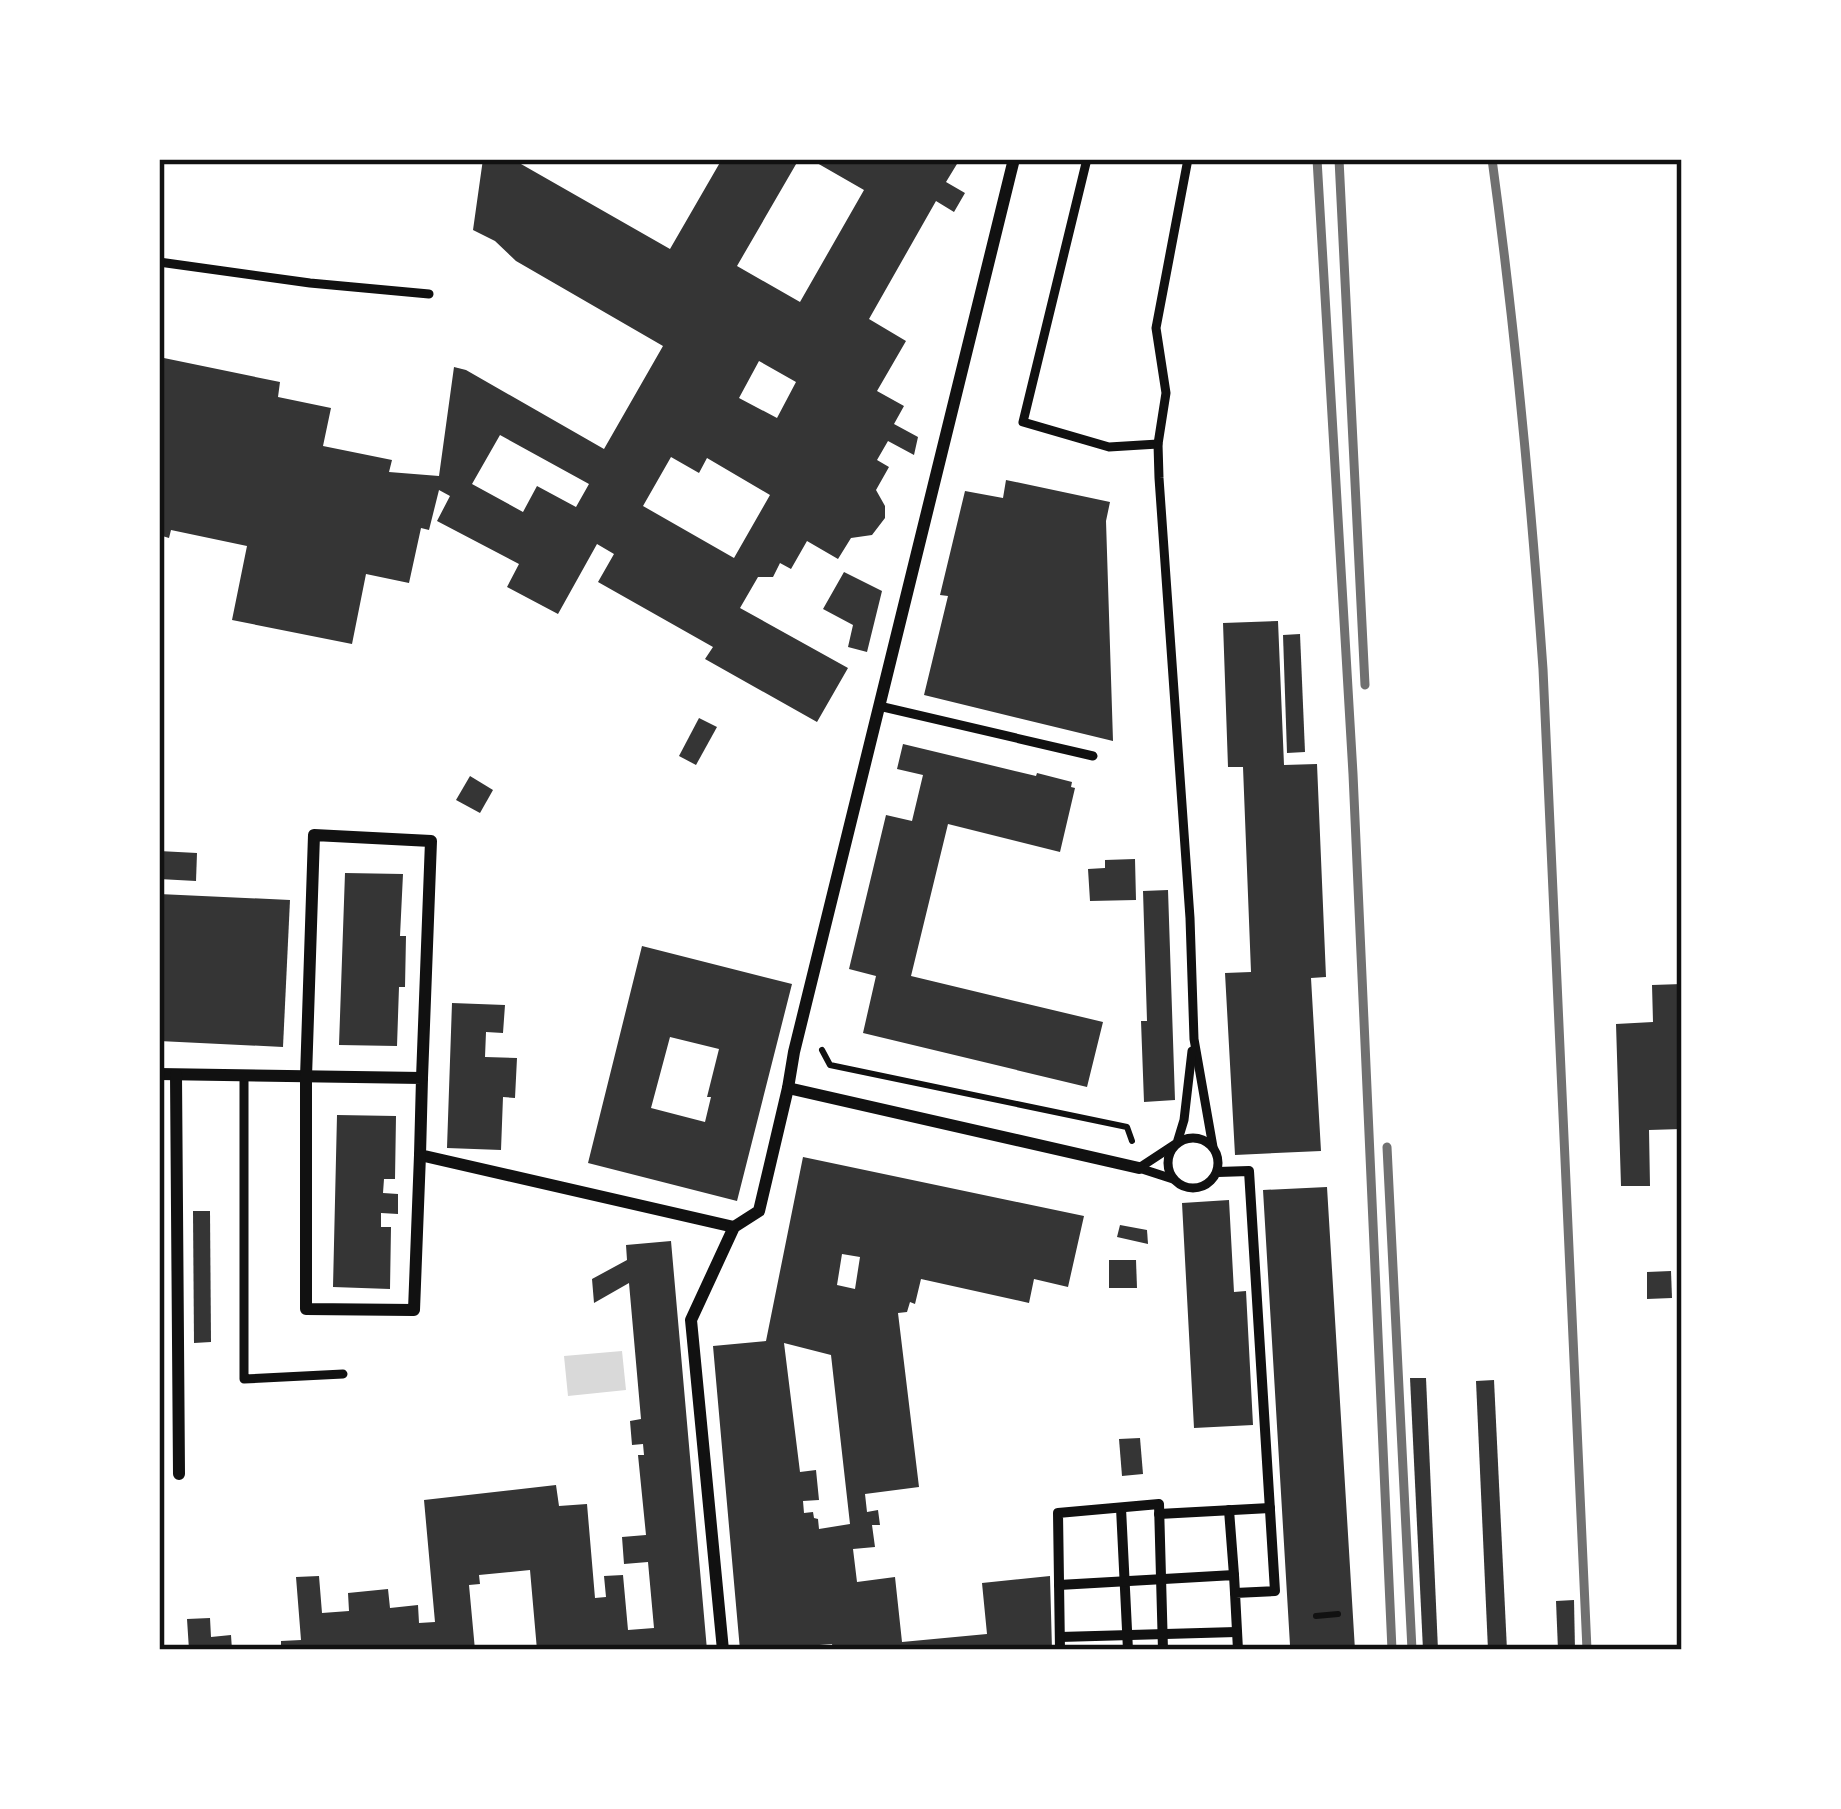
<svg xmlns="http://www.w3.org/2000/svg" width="1841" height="1809" font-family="'Sofia Sans Condensed',sans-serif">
<rect width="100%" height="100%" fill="#fff"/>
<polygon fill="#d9d9d9" points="622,1351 626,1390 568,1396 564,1356"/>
<g fill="#353535" fill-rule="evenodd">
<path d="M483,159H524L521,164L670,249L722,159H799L737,266L800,302L864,190L810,159H960L946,182L965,193L954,212L936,201L869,319L906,341L877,391L904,406L894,424L918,437L914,455L888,441L877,460L889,467L876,490L885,506V518L872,535L851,538L838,559L807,541L791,569L780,563L773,577H758L740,608L848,668L817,722L705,659L713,647L598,582L614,554L597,544L558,614L507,587L519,564L437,521L450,496L439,490L429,530L421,528L409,583L366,574L352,644L232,620L247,546L171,530L169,538L159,535V357L280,382L278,397L331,408L323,446L392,460L389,472L439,476L454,367L466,370L604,449L663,346L516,261L495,241L473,230ZM759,361L796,382L777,418L739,398ZM500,435L589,484L576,507L537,486L523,512L472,484ZM671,457L699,473L707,458L770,495L734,558L643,506Z"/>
<polygon points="1006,480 1110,502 1106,521 1113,741 924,695 948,596 940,595 965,491 1003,498"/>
<polygon points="844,572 882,591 867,652 848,647 853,625 823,609"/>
<polygon points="1278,621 1284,765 1317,764 1326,977 1311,978 1321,1151 1235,1155 1225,973 1251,972 1243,767 1228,767 1223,623"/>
<polygon points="1300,634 1305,752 1287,753 1283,635"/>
<polygon points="699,718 717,727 696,765 679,756"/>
<polygon points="903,744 1036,776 1037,773 1072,782 1071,787 1075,788 1060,852 948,824 911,976 1103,1022 1087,1087 863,1033 876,976 849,969 886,815 912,821 923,775 897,769"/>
<polygon points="470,776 493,790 480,813 456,800"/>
<polygon points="159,851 197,853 196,881 159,879"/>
<polygon points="1135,859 1136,900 1090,901 1088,869 1105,868 1105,860"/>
<polygon points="345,873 403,874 400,936 406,936 405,987 399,987 397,1046 339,1045"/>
<polygon points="1168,890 1175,1100 1144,1102 1141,1021 1147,1021 1143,891"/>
<polygon points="159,894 290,900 283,1047 159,1041"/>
<path d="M642,946L792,984L737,1201L588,1163ZM670,1037L719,1049L707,1097H711L705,1122L651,1108Z"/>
<polygon points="1682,984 1682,1129 1649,1130 1650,1186 1621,1186 1616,1024 1653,1022 1652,985"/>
<polygon points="452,1003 505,1005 503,1033 486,1032 485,1057 517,1058 515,1098 503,1097 501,1150 447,1148"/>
<polygon points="337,1115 396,1116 395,1179 384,1179 383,1193 398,1194 398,1214 381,1213 381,1227 391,1227 390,1289 333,1287"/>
<path d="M803,1157L1084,1216L1068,1287L1034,1279L1029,1303L921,1279L915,1304L910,1302L907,1312L898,1313L919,1487L865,1494L867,1512L878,1510L880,1525H872L875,1547L853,1549L857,1582L895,1577L902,1642L987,1634L982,1583L1050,1576L1052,1650H833L832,1644L807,1646V1650H740L713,1346L766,1341ZM842,1254L860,1257L855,1289L837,1285ZM784,1343L831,1355L850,1524L819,1529L818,1519L814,1518L813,1512L804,1513L803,1501L819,1500L816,1470L800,1472Z"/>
<polygon points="1327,1187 1355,1650 1258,1650 1258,1646 1290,1645 1263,1190"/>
<polygon points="1229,1200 1234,1292 1246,1291 1253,1425 1194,1428 1182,1203"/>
<polygon points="193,1211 210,1211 211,1342 194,1343"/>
<polygon points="1120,1225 1147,1230 1148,1244 1117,1237"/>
<polygon points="671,1241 707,1650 537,1650 530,1570 479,1575 480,1584 469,1585 475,1650 281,1650 281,1641 301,1640 296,1577 319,1576 322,1613 349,1611 348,1593 388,1589 390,1608 418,1605 419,1623 435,1622 424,1500 556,1485 559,1506 587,1504 595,1598 606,1597 604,1576 623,1575 628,1630 654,1628 648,1562 624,1564 622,1537 646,1535 638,1455 644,1455 643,1444 632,1445 630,1421 641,1419 629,1283 594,1303 592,1279 627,1260 626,1245"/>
<polygon points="1109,1260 1136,1260 1137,1288 1109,1288"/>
<polygon points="1671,1271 1672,1298 1647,1299 1647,1272"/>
<polygon points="1410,1378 1426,1378 1438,1650 1423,1650"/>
<polygon points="1494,1380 1507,1650 1488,1650 1476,1381"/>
<polygon points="1140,1438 1143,1474 1122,1476 1119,1439"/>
<polygon points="1574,1600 1575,1650 1558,1650 1556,1601"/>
<polygon points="210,1618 211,1637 231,1635 232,1650 189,1650 187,1619"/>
</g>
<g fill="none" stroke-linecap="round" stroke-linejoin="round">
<g stroke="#111" stroke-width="6">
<polyline points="822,1050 830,1065 1127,1127 1132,1141"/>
<polyline points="1316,1616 1338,1614"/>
</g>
<g stroke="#111" stroke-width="9">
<polyline points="1087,159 1023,422 1109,447 1158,444"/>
<polyline points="1188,159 1156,328 1166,393 1158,444 1159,478 1190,918 1194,1039 1213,1147"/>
<polyline points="159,262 310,283 429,294"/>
<polyline points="879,706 1093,756"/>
<polyline points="244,1077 244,1379 343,1374"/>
<circle cx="1193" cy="1163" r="25"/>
<polyline points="1139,1168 1177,1143 1184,1120 1192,1051"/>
<polyline points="1139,1168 1173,1179"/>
</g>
<g stroke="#111" stroke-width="10">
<polyline points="1218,1172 1249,1171 1275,1591 1235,1593 1238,1650"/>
<polyline points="1121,1508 1128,1650"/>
<polyline points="1229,1510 1234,1575"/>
<polyline points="1159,1514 1270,1508"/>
<polyline points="1059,1585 1234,1575 1235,1593"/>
<polyline points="1060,1637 1236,1632"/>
<polyline points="1060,1650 1058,1513 1159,1504 1163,1650"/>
</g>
<g stroke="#111" stroke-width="12">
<polyline points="159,1074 422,1078 420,1155 734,1227"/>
<polyline points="176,1075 179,1474"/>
<polyline points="788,1088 1139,1168"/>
<polyline points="420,1155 414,1310 306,1309 306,1077 314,835 431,841 422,1078"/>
<polyline points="723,1650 691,1320 734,1227 759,1211 788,1088 794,1052 1014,159"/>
</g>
<g stroke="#707070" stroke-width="9">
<polyline points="1317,159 1353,774 1392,1650"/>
<polyline points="1339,159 1365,685"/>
<path d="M1492,159C1515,328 1531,498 1543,669L1587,1650"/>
<polyline points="1387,1147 1412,1650"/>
</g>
</g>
<rect width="1841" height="1809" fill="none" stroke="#ffffff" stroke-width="324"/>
<rect x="162" y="162" width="1517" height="1485" fill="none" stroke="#111" stroke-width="4.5"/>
</svg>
